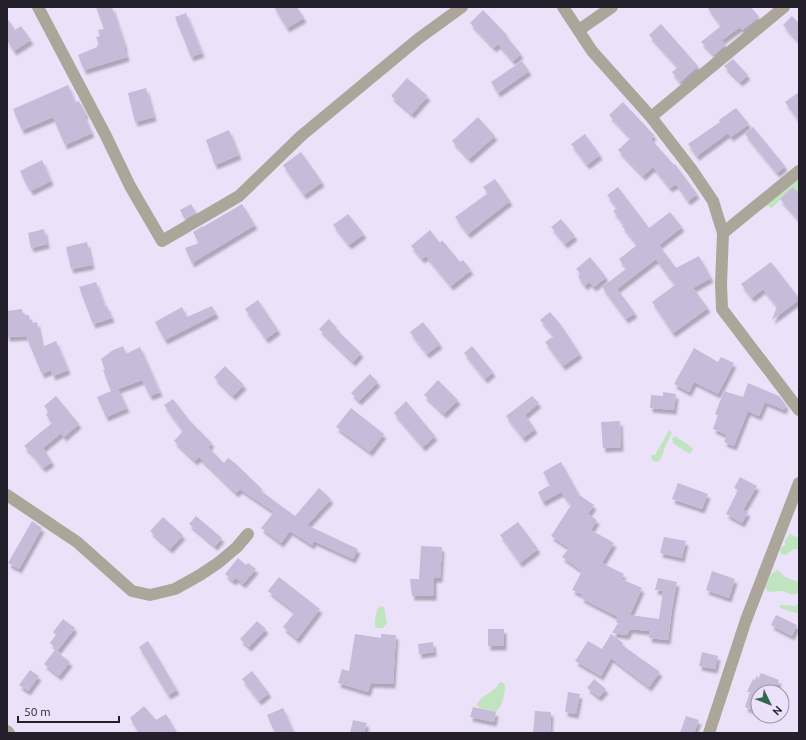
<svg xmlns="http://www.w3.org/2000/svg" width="806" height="740" font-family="Ubuntu,sans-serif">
<defs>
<filter id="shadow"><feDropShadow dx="2.5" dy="4.5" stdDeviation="1" flood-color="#0004"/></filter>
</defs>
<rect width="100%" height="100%" fill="#ebe2fa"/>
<g fill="#c0e4bf">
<polygon points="795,178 799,182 799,193 793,187 772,208 766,205"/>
<path d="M669,430L672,433C670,438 667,442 665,447C662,454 661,467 652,460L651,455H655Z"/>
<path d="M675,436C681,441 688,443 693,449L690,454L674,444L672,439Z"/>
<polygon points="790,534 799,538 799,550 797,549 792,550 786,555 781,554 780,549 785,545 785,540"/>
<path d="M778,570L785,577L799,582V593L791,595L784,591L768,592L765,587C767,580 771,573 778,570Z"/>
<polygon points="799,604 799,614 780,608 780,605 795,606"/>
<path d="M380,606L384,607L387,623L383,628H378L375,627C375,620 375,612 380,606Z"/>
<path d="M502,682L505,685C505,693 503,706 496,712L480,708L477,705C481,694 494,694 499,683Z"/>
</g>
<g fill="#c6bbd8" filter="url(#shadow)">
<polygon points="96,7 112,7 125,46 124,47 127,57 84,70 78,55 97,47 97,45 99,45 96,37 100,36 98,30 104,29"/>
<polygon points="274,7 297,7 304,18 287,28"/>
<polygon points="707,7 751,7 759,17 742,30 740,27 722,40 725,45 714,55 701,42 721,26"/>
<polygon points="483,10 507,35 506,36 521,54 513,61 498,44 494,48 470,23"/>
<polygon points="186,13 202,53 191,57 175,17"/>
<polygon points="792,16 799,23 799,42 783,25"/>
<polygon points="7,18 15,30 21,26 31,40 14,51 7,40"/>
<polygon points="661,24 698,66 680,82 672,72 678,67 649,35"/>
<polygon points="733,59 748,75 740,82 724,66"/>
<polygon points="522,61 529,71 498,93 491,82"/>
<polygon points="407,78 428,96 412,114 391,96"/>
<polygon points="68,85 75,103 79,101 86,114 84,115 92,133 65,145 53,117 22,130 13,109"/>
<polygon points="146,88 154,117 135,122 128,93"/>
<polygon points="799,92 799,121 785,102"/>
<polygon points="623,102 654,135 651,139 674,165 675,164 697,194 688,201 676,184 670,188 653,167 643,176 618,150 631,138 609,115"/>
<polygon points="736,108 749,124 731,137 728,133 697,156 688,144 720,122 719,120"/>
<polygon points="478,117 495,136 469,159 452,141"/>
<polygon points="753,127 785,166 777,173 745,134"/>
<polygon points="229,130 239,155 215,165 206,140"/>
<polygon points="585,134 600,155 587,165 571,144"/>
<polygon points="301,152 322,182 304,195 283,165"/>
<polygon points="42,160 51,181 31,191 28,186 27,186 20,171"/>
<polygon points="495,179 510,201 468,234 455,217 488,193 483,187"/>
<polygon points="618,187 649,228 670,212 682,227 659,245 676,268 699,256 711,278 693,288 708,308 673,333 652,302 675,285 656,259 617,289 635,313 626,319 602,287 626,269 619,259 637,245 622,226 624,224 613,211 617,208 607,195"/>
<polygon points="793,187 799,193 799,220 780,199"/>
<polygon points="191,204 196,213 185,219 180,210"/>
<polygon points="242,204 255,225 192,263 185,248 199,243 193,232 203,226 203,227"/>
<polygon points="348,214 364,234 349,245 333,225"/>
<polygon points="561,219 575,236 565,244 551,227"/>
<polygon points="44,229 47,244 31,248 28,233"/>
<polygon points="430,230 440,243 442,240 460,262 463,260 471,270 451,286 426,256 422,259 411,246"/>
<polygon points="87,242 92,265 71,269 66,247"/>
<polygon points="590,257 606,277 594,287 589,282 585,286 578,277 581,274 576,269"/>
<polygon points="771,262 799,298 799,300 772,320 777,306 763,289 752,298 741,284"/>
<polygon points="96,282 105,307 107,306 112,318 93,324 79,287"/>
<polygon points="258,300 278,330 266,339 245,309"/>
<polygon points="212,306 216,314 165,340 155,322 182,307 187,317"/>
<polygon points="22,309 23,315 29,315 30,323 37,322 42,347 56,341 68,370 53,376 51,370 42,374 26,336 7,337 7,311"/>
<polygon points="550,312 561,325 580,354 563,366 545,342 554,336 540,320"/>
<polygon points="329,319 337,328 336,329 361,353 353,362 319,329"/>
<polygon points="423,322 440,344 427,354 410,332"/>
<polygon points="123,346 126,354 140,347 160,392 150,396 142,380 118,389 127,408 106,417 97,397 111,391 103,370 105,370 101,359 113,350"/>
<polygon points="472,346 493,372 485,379 464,353"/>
<polygon points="694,348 718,362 721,357 734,363 718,394 694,382 689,392 674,384"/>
<polygon points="225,366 244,385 233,396 214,377"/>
<polygon points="370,374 378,382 359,401 351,393"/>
<polygon points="438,380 458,400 444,414 424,395"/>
<polygon points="748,383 779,396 786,405 784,410 765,402 759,416 748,411 734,446 724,442 727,435 713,429 718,415 715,414 724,391 743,397"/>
<polygon points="663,392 676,394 674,410 650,408 651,395 663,396"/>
<polygon points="56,396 79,424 64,437 61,433 43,448 52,462 43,468 32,454 24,446 52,423 46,415 49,412 44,406"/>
<polygon points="532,396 539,403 525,415 535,429 523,438 506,416"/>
<polygon points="173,399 189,420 212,443 208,447 224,463 228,458 235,463 262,489 261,491 295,516 319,488 331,499 307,525 358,549 353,559 314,541 312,545 290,531 281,543 261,528 274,512 240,489 236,493 199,457 195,461 174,441 183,431 164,405"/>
<polygon points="406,401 435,436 423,447 394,413"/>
<polygon points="351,408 384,434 370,452 336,427"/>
<polygon points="620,421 621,447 603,448 601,422"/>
<polygon points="561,462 577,491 575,492 594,505 588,514 597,520 591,530 614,543 602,563 624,574 621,579 642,588 630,615 659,619 663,591 655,590 658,578 677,582 672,609 668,640 649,638 650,631 630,629 627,635 612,633 618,623 616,622 618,617 581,598 583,595 572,590 582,571 562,557 569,548 551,536 571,505 561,492 543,502 538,492 550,485 543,472"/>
<polygon points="740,477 757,486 743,510 748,512 742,523 726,514 738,490 734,488"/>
<polygon points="678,483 708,494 702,509 672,499"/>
<polygon points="196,516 222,538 215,546 189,524"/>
<polygon points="163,517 183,535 170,549 150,531"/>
<polygon points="32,521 42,528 19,569 8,563"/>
<polygon points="518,522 538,549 520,563 500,535"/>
<polygon points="664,537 686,541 682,558 660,553"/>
<polygon points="421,546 442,547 440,578 434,578 434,596 412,596 410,579 419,579"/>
<polygon points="238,558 246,565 248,563 256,569 243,584 236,578 233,581 225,574"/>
<polygon points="712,571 735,579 729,598 706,590"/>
<polygon points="279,577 320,609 297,639 283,627 295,612 268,591"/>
<polygon points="776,615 797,625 792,636 771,625"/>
<polygon points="63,619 75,628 58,650 50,643 56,635 53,632"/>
<polygon points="257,621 266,629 249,647 240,639"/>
<rect x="488" y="629" width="16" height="17"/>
<polygon points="355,634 381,638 381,634 396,635 393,684 371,683 368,692 338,683 342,669 349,671"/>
<polygon points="611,634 623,643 622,645 660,672 649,687 611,658 601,676 575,661 588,641 602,649"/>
<polygon points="148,641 177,690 168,695 139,647"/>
<polygon points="433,642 434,652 419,654 418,644"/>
<polygon points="55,650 70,662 59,676 44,664"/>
<polygon points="702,652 718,656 715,669 699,666"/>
<polygon points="30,670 39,676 28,691 19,685"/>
<polygon points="252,671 269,693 259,701 242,679"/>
<polygon points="761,673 779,680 776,688 784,692 758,692 758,712 745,707 750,692 747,692 753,679 755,680 757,675 758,679"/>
<polygon points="594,679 606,689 599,697 587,688"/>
<polygon points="568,692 580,694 576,714 565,712"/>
<polygon points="144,706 156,720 166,714 177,733 139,733 130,718"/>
<polygon points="473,707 496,712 494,722 470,717"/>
<polygon points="283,708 294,733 275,733 267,715"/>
<polygon points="535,711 551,712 550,733 533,733"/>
<polygon points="686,716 699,720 694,733 680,733"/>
<polygon points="353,720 367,723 364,733 350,733"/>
</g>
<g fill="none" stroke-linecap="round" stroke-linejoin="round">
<g stroke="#aca69a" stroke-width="12">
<polyline points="38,7 106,136 130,186 162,241 239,196 301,136 418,39 462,7"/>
<polyline points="563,7 592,51 651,117 692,170 713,201 723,233 721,284 722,309 799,410"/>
<polyline points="579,30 612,7"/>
<polyline points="651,117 784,7"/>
<polyline points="723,233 799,171"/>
<polyline points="7,495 77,542 132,591 150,595 175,589 200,575 218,563 237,547 248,534"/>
<polyline points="7,731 9,733"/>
<polyline points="709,733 746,620 799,483"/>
</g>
</g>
<rect width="806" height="740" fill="none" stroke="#24202b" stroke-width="16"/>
<g transform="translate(770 704) rotate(133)"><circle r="19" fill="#ebe2fa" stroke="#9b94a7"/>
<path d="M0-3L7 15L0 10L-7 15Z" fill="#32684e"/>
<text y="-6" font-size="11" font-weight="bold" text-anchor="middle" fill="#24202b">N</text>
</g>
<path d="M18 716v6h101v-6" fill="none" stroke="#24202b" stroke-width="2"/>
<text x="24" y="716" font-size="12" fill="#24202b" stroke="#ebe2fa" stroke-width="3" paint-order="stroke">50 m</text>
</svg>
